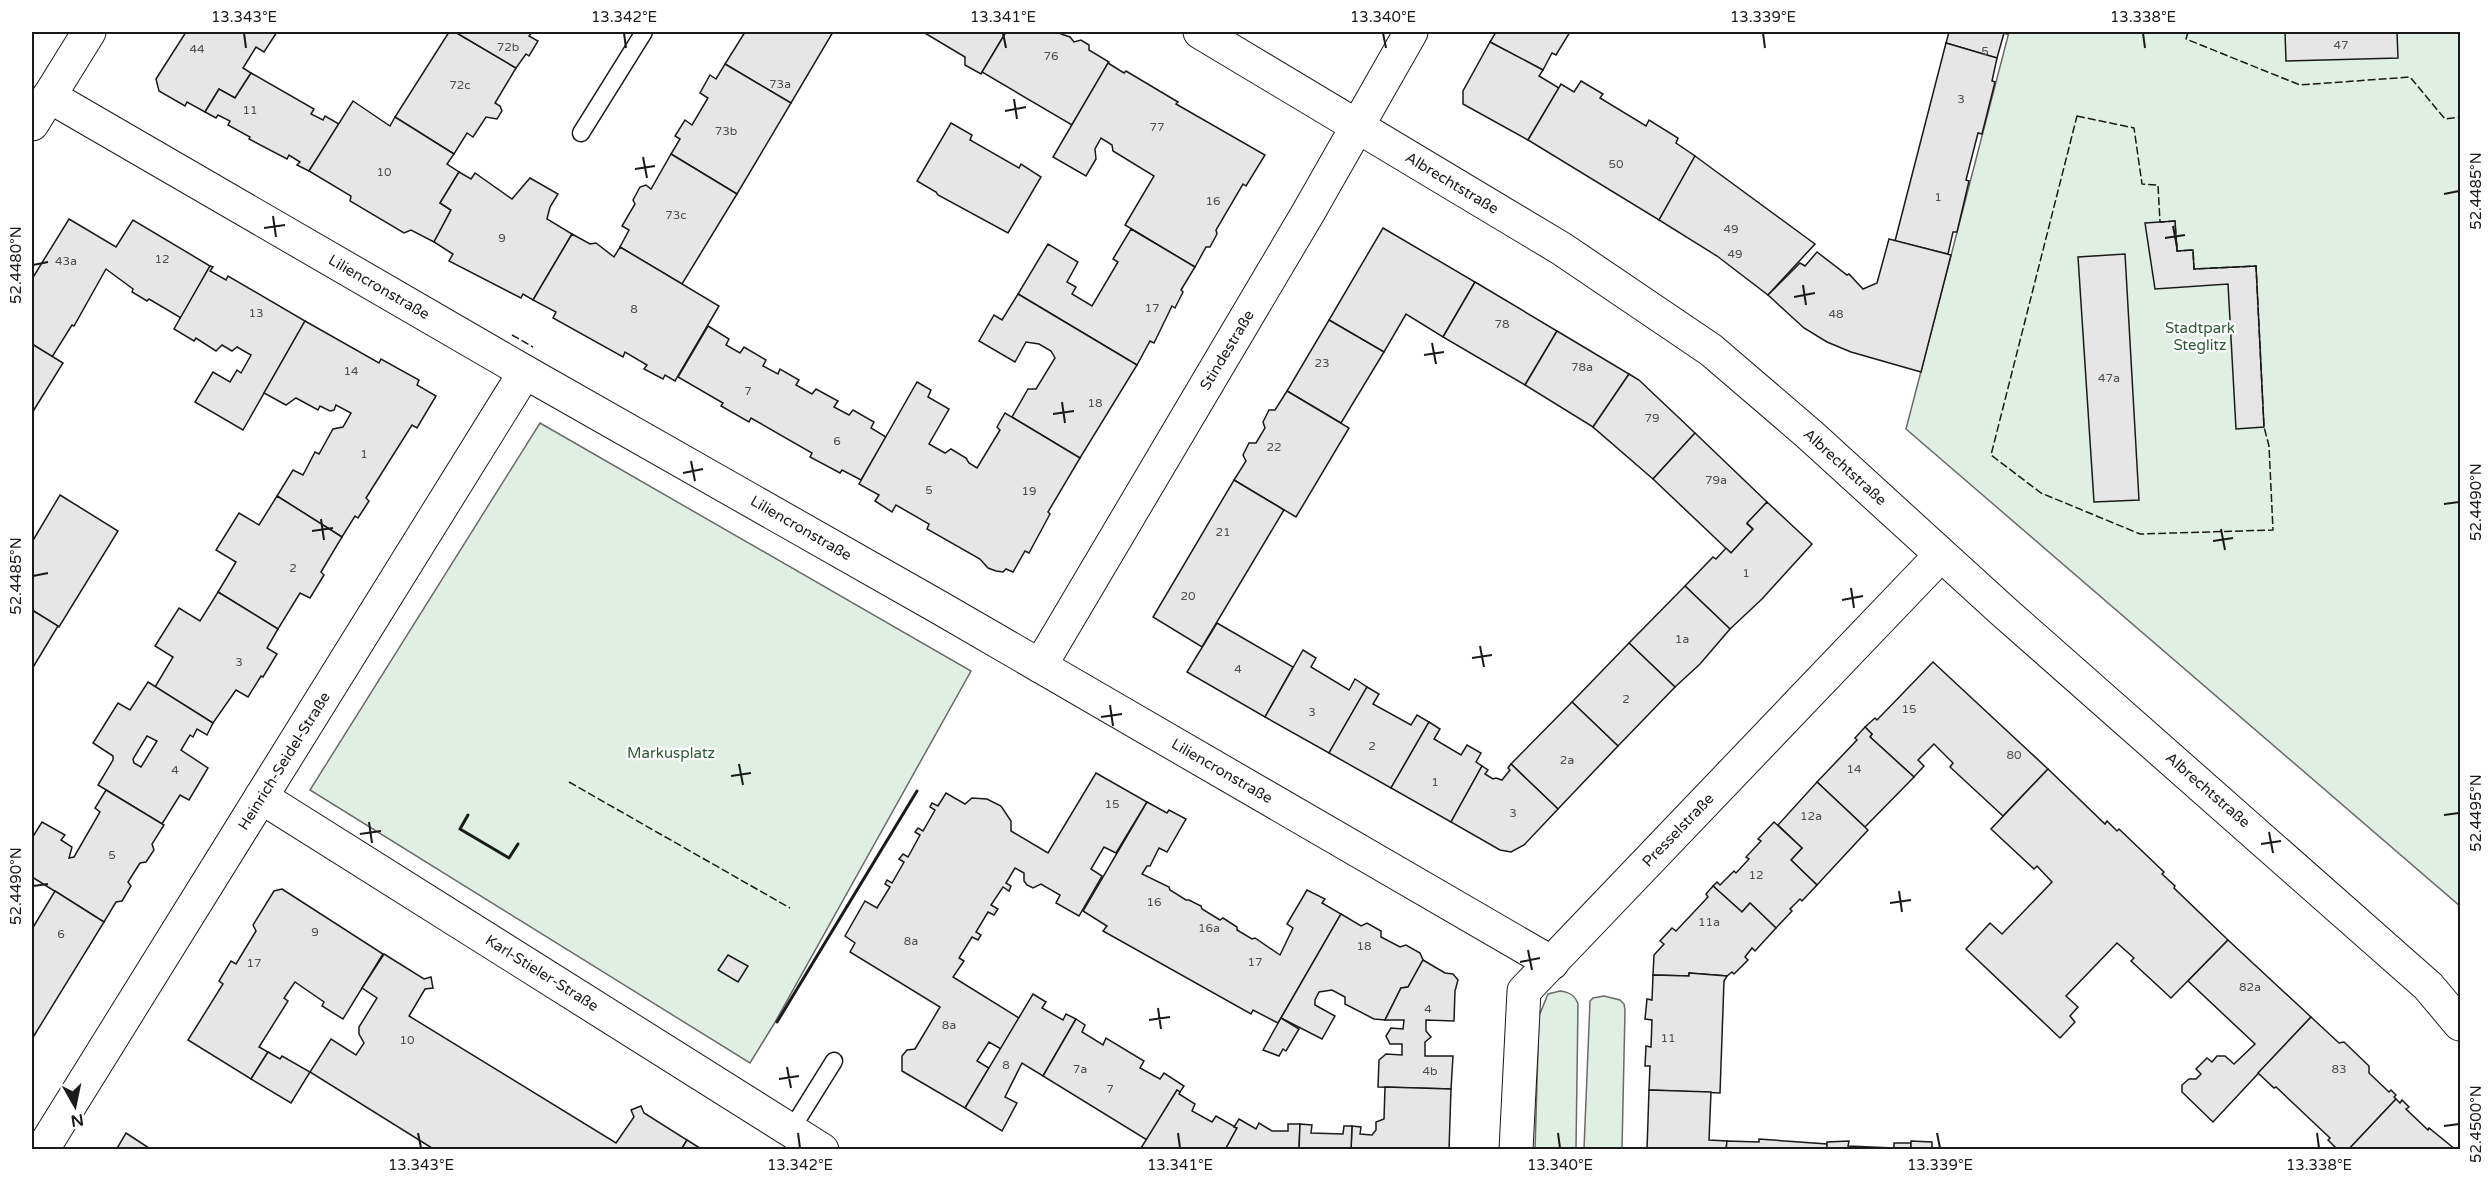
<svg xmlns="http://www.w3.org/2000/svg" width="2492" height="1181" font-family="'Varela Round',sans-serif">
<rect width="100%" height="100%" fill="#fff"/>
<g fill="#e0efe3" stroke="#6a6a6a" stroke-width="1.5">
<polygon points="2009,32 2460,32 2460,906 1906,429"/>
<polygon points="540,423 971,671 774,1024 750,1063 310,790"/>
<path d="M1560,991C1569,992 1575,995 1578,1004L1576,1149L1535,1150L1539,1016L1548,994Z"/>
<polygon points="1604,996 1620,1000 1624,1004 1625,1010 1622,1149 1584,1149 1590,1001 1593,998"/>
</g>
<g fill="#e6e6e6" stroke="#1a1a1a" stroke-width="1.5" fill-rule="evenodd">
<polygon points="186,32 277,32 264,52 256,47 243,68 251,73 235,98 219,89 205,112 187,102 185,106 159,91 156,79"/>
<polygon points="449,32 455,32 516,68 495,103 500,106 502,111 497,119 486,117 473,137 467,133 454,154 395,117"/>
<polygon points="455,32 532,32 529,36 538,41 529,56 526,54 516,68"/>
<polygon points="745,32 833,32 791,103 725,64"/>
<polygon points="923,32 1006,32 981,74 965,65 965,57"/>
<polygon points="1006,32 1061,32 1061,34 1070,37 1074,42 1081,40 1089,45 1089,50 1109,62 1072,125 982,72"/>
<polygon points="1496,32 1570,32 1556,55 1552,53 1543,70 1490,42"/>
<polygon points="1949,32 2008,32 2007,34 2004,33 1997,58 1946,43"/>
<polygon points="2285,32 2397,32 2398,58 2286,61"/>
<polygon points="1490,42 1543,70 1539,76 1559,88 1528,140 1463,104 1463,91"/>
<polygon points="1946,43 1997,58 1992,81 1995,82 1982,134 1978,133 1966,180 1969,181 1957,232 1953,232 1948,254 1895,241"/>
<polygon points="1108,63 1124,73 1126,71 1178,102 1176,104 1265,155 1246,186 1243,184 1216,230 1217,234 1210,247 1206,247 1195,267 1125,225 1154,176 1113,151 1112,145 1101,138 1095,149 1096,159 1086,176 1053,157"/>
<polygon points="725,64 791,103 737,194 671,154 680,139 675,136 685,120 692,125 708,98 700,93 710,75 716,79"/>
<polygon points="251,73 314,109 311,114 323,120 325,116 339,124 309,171 297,165 300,162 289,155 287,159 249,139 250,137 228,125 230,121 218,115 216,118 205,112 219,89 235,98"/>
<polygon points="1581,81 1603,94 1600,98 1646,126 1649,120 1678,138 1676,143 1695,156 1659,220 1528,140 1561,84 1574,92"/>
<polygon points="353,101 390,126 395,117 454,154 447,164 459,172 440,203 451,210 434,242 411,230 404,233 350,201 351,196 309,171"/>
<polygon points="951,123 972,135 970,140 1019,168 1021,164 1041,177 1008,233 938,195 936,192 917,181"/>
<polygon points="671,154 737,194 682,284 620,247 629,230 622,226 635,204 633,200 640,187 646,185 651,189"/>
<polygon points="1695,156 1815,244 1768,295 1717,256 1659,220"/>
<polygon points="459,172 471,179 475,173 512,199 530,178 558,194 550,207 547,219 572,234 533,300 523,294 521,298 449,261 453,254 434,242 451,210 440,203"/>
<polygon points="69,219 116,247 133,220 210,266 181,318 149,299 147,301 132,292 133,289 106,269 74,326 72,325 52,357 32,344 32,279"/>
<polygon points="2175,221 2177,251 2193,250 2194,269 2256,266 2264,427 2236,429 2228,284 2155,289 2145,223"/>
<polygon points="1383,228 1475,282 1443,337 1406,314 1384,352 1329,320"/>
<polygon points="1131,229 1195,267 1181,290 1183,292 1175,308 1172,306 1154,343 1150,341 1137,365 1018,294 1048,244 1078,262 1067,282 1076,287 1072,294 1092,306 1118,262 1113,259"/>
<polygon points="572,234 590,244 596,243 614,257 620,247 719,306 675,381 665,375 663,379 644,369 647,365 625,352 623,357 553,318 556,312 533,300"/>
<polygon points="1889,239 1951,255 1921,372 1851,352 1827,342 1804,328 1768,295 1800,263 1805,266 1817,252 1847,275 1849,274 1863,289 1877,283"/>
<polygon points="2125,254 2139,500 2094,502 2078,257"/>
<polygon points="210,266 213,267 210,271 226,280 228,276 305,321 243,430 195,402 213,372 230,382 237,370 241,373 251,355 237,347 232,351 222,345 216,351 196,338 194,341 174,329"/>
<polygon points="1475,282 1557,331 1525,385 1443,337"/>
<polygon points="1018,294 1137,365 1080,458 1012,417 1028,389 1036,389 1055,358 1051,351 1039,344 1026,342 1015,362 979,341 994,315 1002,320"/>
<polygon points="1329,320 1384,352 1341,423 1287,391"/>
<polygon points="305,321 379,363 381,359 419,380 417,385 436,396 417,428 412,425 366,498 369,501 358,518 355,516 342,537 277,496 293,470 303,475 315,452 319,454 333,429 343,427 351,413 336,405 334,410 330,411 320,406 318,410 296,398 286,405 264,393"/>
<polygon points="708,326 729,339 726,345 740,353 744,347 766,360 763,366 778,374 780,369 799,380 796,385 812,394 816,389 838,401 834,407 849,415 853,410 874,422 871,428 886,437 861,480 842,470 840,473 810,457 812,453 751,418 749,422 721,406 723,403 678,377"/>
<polygon points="1557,331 1629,374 1593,427 1525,385"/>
<polygon points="32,344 63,363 32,413"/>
<polygon points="1629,374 1639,380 1695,433 1653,479 1593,427"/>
<polygon points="917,382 931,390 928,397 949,409 929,444 945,453 951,449 966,458 969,463 977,468 1000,430 997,427 1005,413 1080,458 1048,512 1050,514 1029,553 1025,551 1013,572 1006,569 1003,572 996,571 988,568 980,559 927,529 929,524 896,505 892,512 875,501 879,495 859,484"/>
<polygon points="1287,391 1349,428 1296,517 1234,480 1246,461 1243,455 1249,443 1256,443 1265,428 1263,422 1269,410 1275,410"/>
<polygon points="1695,433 1767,502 1747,524 1753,529 1731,553 1653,479"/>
<polygon points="1234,480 1284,510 1202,647 1153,617"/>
<polygon points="60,495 118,531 59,627 32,610 32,542"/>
<polygon points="277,496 342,537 321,572 324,575 310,598 300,593 278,629 218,592 236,562 216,550 239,513 259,525"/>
<polygon points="1767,502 1812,544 1762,599 1730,629 1685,586 1713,557 1716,559 1726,548 1731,553 1753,529 1747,523"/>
<polygon points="1685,586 1730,629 1700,664 1675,687 1629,643"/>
<polygon points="218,592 278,629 267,648 277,654 263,677 261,676 248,697 236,690 213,723 155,687 173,657 155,646 179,608 200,621"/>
<polygon points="32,610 58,626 32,669"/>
<polygon points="1217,623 1293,667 1265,717 1187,672"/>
<polygon points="1629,643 1675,687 1618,746 1572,702"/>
<polygon points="1303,650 1316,658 1311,667 1349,690 1355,679 1367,687 1329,753 1265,717"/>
<polygon points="1933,662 2048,769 2003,816 1950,767 1953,763 1934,744 1918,760 1924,766 1914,777 1870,737 1872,734 1865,727 1875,718 1877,720"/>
<path d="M148,682L213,723L207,735L197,729L193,737L190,735L181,750L208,768L189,800L180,795L162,824L98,785L113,760V756L93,743L118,703L130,710ZM147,736L157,741L141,767L134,763L133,759Z"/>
<polygon points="1367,687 1379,694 1373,704 1411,725 1417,715 1429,722 1391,788 1329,753"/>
<polygon points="1572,702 1618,746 1558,809 1511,764"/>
<polygon points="1429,722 1440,729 1434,739 1461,755 1467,745 1481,753 1476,762 1482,766 1451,822 1391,788"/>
<polygon points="1865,727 1872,734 1870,737 1914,777 1865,827 1817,782 1857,740 1855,738"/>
<polygon points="1511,764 1558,809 1524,845 1511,852 1500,850 1451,822 1482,766 1488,770 1485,774 1493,779 1496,778 1502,780 1510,770 1508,768"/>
<polygon points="2048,769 2105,824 2107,821 2117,831 2119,829 2164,872 2162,874 2175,886 2174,888 2228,940 2171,998 2131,961 2134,958 2117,943 2066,996 2078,1007 2070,1016 2075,1022 2060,1038 1966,949 1990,923 2002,934 2052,882 2037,866 2034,869 1991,829"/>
<polygon points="1096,773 1147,802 1116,853 1104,847 1091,869 1102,876 1079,916 1056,903 1060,895 1041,884 1033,888 1027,885 1024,881 1024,873 1015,868 1006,883 1011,886 1009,891 1003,887 991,905 998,909 994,915 988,912 976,932 981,935 978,940 972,937 959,958 964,961 953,977 1019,1018 1001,1049 989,1042 977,1061 989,1068 965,1108 902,1071 902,1056 907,1050 915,1049 940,1007 850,952 855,943 845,936 865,901 877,908 890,887 885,884 887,880 892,883 904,862 899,859 903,854 908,857 920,835 915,832 918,828 923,831 935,810 930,807 932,803 938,806 946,793 965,804 972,798 987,799 1001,806 1011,821 1011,831 1048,853"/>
<polygon points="1817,782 1868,830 1817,885 1791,860 1802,848 1778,825"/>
<polygon points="106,790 164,825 152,844 154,850 146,862 140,863 128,882 131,886 122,901 116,902 104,922 32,877 32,838 42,822 65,835 61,840 72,847 69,858 74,857 100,812 95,808"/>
<polygon points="1147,802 1167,813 1169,810 1186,819 1167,852 1159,848 1150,866 1147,866 1142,874 1169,887 1170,890 1186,900 1189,900 1201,906 1202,909 1220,920 1223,918 1237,927 1237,930 1252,939 1255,938 1280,955 1293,928 1287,924 1307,890 1325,899 1322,903 1341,914 1278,1023 1253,1010 1251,1014 1103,931 1107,926 1083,911"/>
<polygon points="1774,822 1802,848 1791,860 1817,885 1802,901 1800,899 1790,909 1792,911 1776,928 1750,903 1742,912 1713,886 1717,882 1720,885 1734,871 1736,873 1749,859 1746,857 1761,841 1758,839"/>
<polygon points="1713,886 1742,912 1750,903 1776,928 1755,951 1752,948 1745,957 1748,960 1734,974 1732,972 1727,976 1689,973 1689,976 1653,975 1654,955 1664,944 1660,941 1672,928 1676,931 1708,897 1706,894"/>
<polygon points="282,889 383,954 343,1019 322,1006 324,1002 295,982 284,998 288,1001 259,1047 268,1052 251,1079 188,1040 223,984 219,981 231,961 236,964 256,931 253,925 274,891"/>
<polygon points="55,891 104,922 32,1039 32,929"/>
<polygon points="1341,914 1361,926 1367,923 1381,931 1381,937 1400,947 1406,945 1420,953 1423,960 1408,987 1401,988 1385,1020 1374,1019 1345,1004 1345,997 1332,990 1319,992 1315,1000 1315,1005 1335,1016 1322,1039 1281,1018"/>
<polygon points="2228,940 2311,1017 2213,1122 2182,1092 2182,1085 2189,1079 2196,1079 2201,1074 2196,1069 2207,1058 2212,1062 2217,1056 2225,1056 2234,1064 2255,1044 2188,981"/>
<polygon points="384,954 424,979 431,977 433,988 425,989 409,1016 616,1143 634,1117 631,1110 641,1106 644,1113 687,1140 681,1150 435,1150 310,1072 331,1039 356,1055 364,1043 359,1034 359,1027 377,998 362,988"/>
<polygon points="728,955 748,966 738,982 718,970"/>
<polygon points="1423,960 1445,973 1453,974 1458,980 1455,991 1454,1021 1426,1020 1426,1031 1431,1037 1425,1042 1425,1056 1453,1056 1451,1089 1378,1087 1379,1060 1386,1054 1402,1055 1402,1044 1390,1044 1386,1036 1391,1028 1403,1029 1404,1020 1385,1020 1401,988 1408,987"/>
<polygon points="1689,973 1727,976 1724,981 1720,1093 1649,1090 1650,1066 1645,1066 1646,1046 1651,1047 1652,1020 1645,1019 1647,999 1652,1000 1653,975 1689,976"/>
<polygon points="1033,994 1046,1002 1042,1008 1063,1020 1066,1014 1076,1019 1043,1076 1022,1063 1005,1097 1017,1103 1002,1131 965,1108"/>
<polygon points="2311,1017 2339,1043 2344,1042 2369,1066 2369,1073 2389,1092 2391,1090 2396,1095 2394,1097 2396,1099 2348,1150 2338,1150 2328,1140 2330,1138 2276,1087 2274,1088 2258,1073"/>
<polygon points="1281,1018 1299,1029 1286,1051 1283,1049 1279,1056 1263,1050"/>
<polygon points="1076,1019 1085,1025 1082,1032 1103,1045 1106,1038 1144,1061 1140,1068 1160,1079 1164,1073 1184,1086 1180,1092 1177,1090 1147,1140 1043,1076"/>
<polygon points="268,1052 280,1059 282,1056 310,1072 291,1103 251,1079"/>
<polygon points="1385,1087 1451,1089 1449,1150 1351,1150 1352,1126 1361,1127 1360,1134 1372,1135 1376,1130 1376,1122 1384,1119"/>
<polygon points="1177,1090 1180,1092 1179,1094 1195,1104 1192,1111 1212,1122 1216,1116 1237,1128 1225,1150 1141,1148"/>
<polygon points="1649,1090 1711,1092 1709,1140 1727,1141 1726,1150 1647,1150"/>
<polygon points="2396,1099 2400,1103 2402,1100 2409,1107 2406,1109 2428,1130 2429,1128 2456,1150 2348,1150"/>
<polygon points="1239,1119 1256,1129 1259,1123 1272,1131 1288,1131 1288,1124 1300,1124 1299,1150 1225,1150 1237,1128 1234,1127"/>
<polygon points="1300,1124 1312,1125 1311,1133 1343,1134 1344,1126 1352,1126 1351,1150 1299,1150"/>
<polygon points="126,1133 152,1150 116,1150"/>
<polygon points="1759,1139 1827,1144 1827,1150 1726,1150 1727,1141 1759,1142"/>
<polygon points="687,1140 703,1150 681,1150"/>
<polygon points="1849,1141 1848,1146 1894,1148 1894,1143 1911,1143 1911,1150 1827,1150 1827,1142"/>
<polygon points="1911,1141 1932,1142 1932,1148 1946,1150 1911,1150"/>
</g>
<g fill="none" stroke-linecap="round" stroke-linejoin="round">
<defs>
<g id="service">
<polyline points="581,133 644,32"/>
<polyline points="791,1130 834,1061"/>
</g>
<g id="minor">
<polyline points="49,96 525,372 942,609 1552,963"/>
<polyline points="1040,666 1308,213 1411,32"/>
<polyline points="261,797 822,1150"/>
<polyline points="42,1150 525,372"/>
<polyline points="1516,1150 1524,991 1941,555"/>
</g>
<polyline id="tertiary" points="1200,32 1562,249 1711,350 1809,434 2003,611 2428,986 2460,1024"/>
<polyline id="secondary" points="32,124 89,32"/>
</defs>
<use href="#service" stroke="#1a1a1a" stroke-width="19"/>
<use href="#minor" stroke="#1a1a1a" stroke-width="35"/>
<use href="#tertiary" stroke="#1a1a1a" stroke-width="35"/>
<use href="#secondary" stroke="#1a1a1a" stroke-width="35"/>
<use href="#service" stroke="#fff" stroke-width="16"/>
<use href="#minor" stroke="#fff" stroke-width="33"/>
<use href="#tertiary" stroke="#fff" stroke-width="33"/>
<use href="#secondary" stroke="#fff" stroke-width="33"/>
<g stroke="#1a1a1a" stroke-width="1.5" stroke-dasharray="8 3" stroke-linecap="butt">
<polyline points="2188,32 2186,39 2300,85 2410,77 2445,119 2460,117"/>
<polygon points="2077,116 2134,128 2142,184 2158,185 2160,222 2175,221 2177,251 2193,250 2194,269 2256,266 2264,427 2269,446 2273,530 2140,534 2041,493 1991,455"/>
<polyline points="512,335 533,347"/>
<polyline points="569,782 790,908"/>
</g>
<g stroke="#1a1a1a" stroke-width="3">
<polyline points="468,815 460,829 509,858 518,844"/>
<polyline points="777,1022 917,791"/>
</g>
</g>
<path fill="none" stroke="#1a1a1a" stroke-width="2" d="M244,33L246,48M624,33L626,48M1003,33L1006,48M1383,33L1386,48M1763,33L1765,48M2143,33L2145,48M1014,99L1017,119M1005,111L1026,107M643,157L647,178M635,169L655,166M2444,194L2459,191M273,216L276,237M2173,226L2177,247M264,228L285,225M2165,238L2185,235M33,265L48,262M1803,285L1806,305M1794,297L1815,293M1432,343L1436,364M1424,355L1444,352M1062,402L1065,423M1053,414L1074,411M691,461L695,481M683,473L703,469M2444,504L2459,502M321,519L324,540M2221,529L2225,550M312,531L333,528M2213,541L2233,538M33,576L48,573M1851,588L1854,608M1842,600L1863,596M1480,646L1484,667M1472,658L1492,655M1110,705L1113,726M1101,717L1122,714M739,764L743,785M731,776L751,773M2444,815L2459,813M369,822L372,843M2269,832L2273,853M360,834L381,831M2261,844L2281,841M33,886L48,884M1899,891L1902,912M1890,903L1911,900M1528,950L1532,970M1520,962L1540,958M1158,1008L1161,1029M1149,1020L1170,1017M787,1067L791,1088M779,1079L799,1076M2444,1126L2459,1124M418,1133L421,1148M798,1133L800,1148M1178,1133L1180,1148M1558,1133L1560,1148M1937,1133L1940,1148M2317,1133L2319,1148"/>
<g text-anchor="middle" stroke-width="4.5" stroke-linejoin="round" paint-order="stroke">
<g font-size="12" fill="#4d4d4d">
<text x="2341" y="49">47</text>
<text x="508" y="51">72b</text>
<text x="197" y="53">44</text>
<text x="1985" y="55">5</text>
<text x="1051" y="60">76</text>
<text x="780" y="88">73a</text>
<text x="460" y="89">72c</text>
<text x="1961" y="103">3</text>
<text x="250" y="114">11</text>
<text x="1157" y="131">77</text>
<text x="726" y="135">73b</text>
<text x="1616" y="168">50</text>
<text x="384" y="176">10</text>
<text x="1938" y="201">1</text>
<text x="1213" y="205">16</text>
<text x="676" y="219">73c</text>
<text x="1731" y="233">49</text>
<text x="502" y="242">9</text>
<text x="1735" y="258">49</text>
<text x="162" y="263">12</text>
<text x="66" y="265">43a</text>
<text x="1152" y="312">17</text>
<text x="634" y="313">8</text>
<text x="256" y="317">13</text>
<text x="1836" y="318">48</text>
<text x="1502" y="328">78</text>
<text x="1322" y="367">23</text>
<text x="1582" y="371">78a</text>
<text x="351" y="375">14</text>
<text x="2109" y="382">47a</text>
<text x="748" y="395">7</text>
<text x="1095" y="407">18</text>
<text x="1652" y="422">79</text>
<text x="837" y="445">6</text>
<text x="1274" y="451">22</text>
<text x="364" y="458">1</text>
<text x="1716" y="484">79a</text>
<text x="929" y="494">5</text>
<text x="1029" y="495">19</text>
<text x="1223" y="536">21</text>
<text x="293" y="572">2</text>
<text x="1746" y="577">1</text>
<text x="1188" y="600">20</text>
<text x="1682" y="643">1a</text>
<text x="239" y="666">3</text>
<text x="1238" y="673">4</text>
<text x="1626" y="703">2</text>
<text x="1909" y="713">15</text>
<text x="1312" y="716">3</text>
<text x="1372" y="750">2</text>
<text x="2014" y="759">80</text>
<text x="1567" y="764">2a</text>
<text x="1854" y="773">14</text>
<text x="175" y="774">4</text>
<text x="1435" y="786">1</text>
<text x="1112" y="808">15</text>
<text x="1513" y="817">3</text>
<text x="1811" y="820">12a</text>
<text x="112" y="859">5</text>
<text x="1756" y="879">12</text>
<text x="1154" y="906">16</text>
<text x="1709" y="926">11a</text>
<text x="1209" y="932">16a</text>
<text x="315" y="936">9</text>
<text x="61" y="938">6</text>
<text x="911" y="945">8a</text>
<text x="1364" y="950">18</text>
<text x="1255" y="966">17</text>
<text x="254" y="967">17</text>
<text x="2250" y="991">82a</text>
<text x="1428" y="1013">4</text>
<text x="949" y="1029">8a</text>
<text x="1668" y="1042">11</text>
<text x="407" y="1044">10</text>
<text x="1006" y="1069">8</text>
<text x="1080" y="1073">7a</text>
<text x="2339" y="1073">83</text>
<text x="1430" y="1075">4b</text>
<text x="1110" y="1093">7</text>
</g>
<g font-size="15" fill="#1a1a1a" stroke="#fff">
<text transform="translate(1452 183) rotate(31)" y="5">Albrechtstraße</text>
<text transform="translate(379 287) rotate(30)" y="5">Liliencronstraße</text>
<text transform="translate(1227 350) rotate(-59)" y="5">Stindestraße</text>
<text transform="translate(1845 467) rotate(42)" y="5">Albrechtstraße</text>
<text transform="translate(801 528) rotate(30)" y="5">Liliencronstraße</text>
<text transform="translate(284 761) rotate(-58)" y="5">Heinrich-Seidel-Straße</text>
<text transform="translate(1222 771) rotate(30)" y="5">Liliencronstraße</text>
<text transform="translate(2208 790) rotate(41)" y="5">Albrechtstraße</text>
<text transform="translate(1678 830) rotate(-46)" y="5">Presselstraße</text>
<text transform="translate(542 973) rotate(32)" y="5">Karl-Stieler-Straße</text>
</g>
<g font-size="15" fill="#2b5a34" stroke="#fff">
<text x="2200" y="333">Stadtpark<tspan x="2200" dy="17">Steglitz</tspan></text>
<text x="671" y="758">Markusplatz</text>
</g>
</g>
<rect width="2492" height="1181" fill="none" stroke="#ffffff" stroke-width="66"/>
<g transform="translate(75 1106) rotate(171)" stroke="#ffffff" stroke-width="4.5" paint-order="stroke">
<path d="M0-4.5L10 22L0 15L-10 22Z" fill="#1a1a1a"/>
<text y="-9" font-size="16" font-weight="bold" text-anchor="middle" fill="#1a1a1a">N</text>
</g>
<rect x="33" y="33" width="2426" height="1115" fill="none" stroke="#1a1a1a" stroke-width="2"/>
<g font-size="15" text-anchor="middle" fill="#1a1a1a">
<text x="244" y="22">13.343°E</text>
<text x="624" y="22">13.342°E</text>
<text x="1003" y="22">13.341°E</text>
<text x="1383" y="22">13.340°E</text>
<text x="1763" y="22">13.339°E</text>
<text x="2143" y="22">13.338°E</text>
<text transform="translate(2476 191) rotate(-90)" y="5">52.4485°N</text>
<text transform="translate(16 265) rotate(-90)" y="5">52.4480°N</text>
<text transform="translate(2476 502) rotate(-90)" y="5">52.4490°N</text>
<text transform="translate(16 576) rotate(-90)" y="5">52.4485°N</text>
<text transform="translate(2476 813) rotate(-90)" y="5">52.4495°N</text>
<text transform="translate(16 886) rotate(-90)" y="5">52.4490°N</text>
<text transform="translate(2476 1124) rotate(-90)" y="5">52.4500°N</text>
<text x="421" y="1170">13.343°E</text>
<text x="800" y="1170">13.342°E</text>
<text x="1180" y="1170">13.341°E</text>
<text x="1560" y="1170">13.340°E</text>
<text x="1940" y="1170">13.339°E</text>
<text x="2319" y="1170">13.338°E</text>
</g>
</svg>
